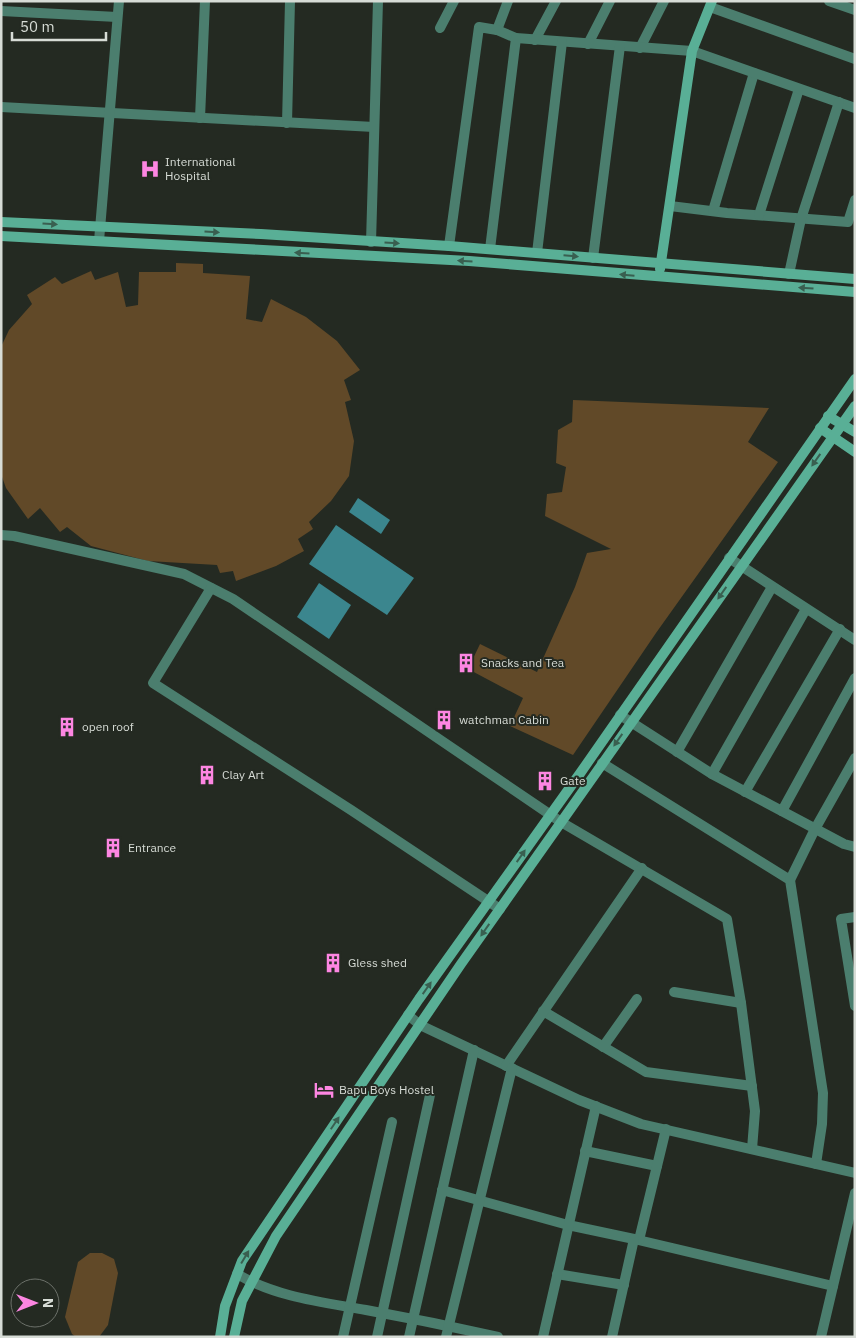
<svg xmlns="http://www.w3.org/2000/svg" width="856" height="1338" font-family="'IBM Plex Sans',sans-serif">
<rect width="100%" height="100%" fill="#242a22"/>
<g fill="#614928">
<polygon points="176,263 203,264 203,273 250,276 246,319 262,322 271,299 306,317 337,341 360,370 344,380 351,400 345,402 354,441 349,476 331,501 309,522 313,529 298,539 304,551 276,566 236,581 233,571 220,573 217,565 148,561 91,546 67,527 60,532 40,508 28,519 6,488 1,474 1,347 9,330 32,304 27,295 55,277 62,284 91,271 95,280 118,272 126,307 138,305 139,272 176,272"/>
<polygon points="573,400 769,408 748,442 778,462 656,633 573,755 510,726 523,698 468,669 480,644 537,672 575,587 587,553 611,549 545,516 547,494 562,492 566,467 556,463 558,430 572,422"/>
<polygon points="90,1253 102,1253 114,1259 118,1273 108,1325 99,1337 76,1337 72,1334 65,1317 78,1262"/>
</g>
<g fill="#3b868e">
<polygon points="358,498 390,520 381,534 349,512"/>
<polygon points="336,525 414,578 387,615 309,564"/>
<polygon points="319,583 351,605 329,639 297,617"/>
</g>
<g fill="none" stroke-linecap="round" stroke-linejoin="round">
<g stroke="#4b7e6e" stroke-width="10">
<polyline points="829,1 855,10"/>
<polyline points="710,7 855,59"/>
<polyline points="1,11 117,17"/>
<polyline points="440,28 454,1"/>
<polyline points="497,30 508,1"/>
<polyline points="535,40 556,1"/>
<polyline points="588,44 610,1"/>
<polyline points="640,48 664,1"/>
<polyline points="1,107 374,127"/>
<polyline points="200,118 205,1"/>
<polyline points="287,123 290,1"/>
<polyline points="670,206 727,213 848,222 855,200"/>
<polyline points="713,211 754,73"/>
<polyline points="759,215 799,89"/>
<polyline points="99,241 119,1"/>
<polyline points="371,242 378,1"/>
<polyline points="449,246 479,27 497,30 516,38 692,51 855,108"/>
<polyline points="490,249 516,38"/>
<polyline points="537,253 562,42"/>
<polyline points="593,258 620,46"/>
<polyline points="789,274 801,219 839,102"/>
<polyline points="1,535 14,536 184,574 233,599 561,822 727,919 741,1003 755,1111 752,1149"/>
<polyline points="729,558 855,640"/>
<polyline points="211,588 153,683 351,810 500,909"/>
<polyline points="620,715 712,774 844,844 855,847"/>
<polyline points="677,752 772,587"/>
<polyline points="602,763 790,880 823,1093 822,1124 816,1164"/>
<polyline points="712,774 806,609"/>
<polyline points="745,792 840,629"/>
<polyline points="782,811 855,678"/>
<polyline points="790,880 815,829 855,758"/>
<polyline points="855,917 841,919 855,1006"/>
<polyline points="674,992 741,1003"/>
<polyline points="543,1011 646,1072 752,1086"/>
<polyline points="408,1015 420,1025 579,1100 641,1124 855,1173"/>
<polyline points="603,1047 637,999"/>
<polyline points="506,1066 642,868"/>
<polyline points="585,1151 657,1166"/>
<polyline points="442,1190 568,1225 634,1239 833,1286"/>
<polyline points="639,1240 666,1129"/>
<path d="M237,1274C276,1297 322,1302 366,1310C410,1318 454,1327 498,1337"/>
<polyline points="557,1274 624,1285"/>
<polyline points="343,1337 392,1122"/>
<polyline points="377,1337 430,1095"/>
<polyline points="409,1337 474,1050"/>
<polyline points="446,1337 512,1068"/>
<polyline points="543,1337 596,1106"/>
<polyline points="612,1337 634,1239"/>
<polyline points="821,1337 855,1193"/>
</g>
<g stroke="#59af96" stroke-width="10">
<polyline points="1,222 261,234 449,246 855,279"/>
<polyline points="1,236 469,261 855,292"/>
<polyline points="660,269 692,51 712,1"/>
<polyline points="828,416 855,432"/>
<polyline points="820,428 855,452"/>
<polyline points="220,1337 225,1306 242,1261 419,999 581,772 855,379"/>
<polyline points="234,1337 242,1301 276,1236 461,964 855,406"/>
</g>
</g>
<defs><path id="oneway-solid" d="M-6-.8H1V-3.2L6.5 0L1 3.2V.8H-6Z" transform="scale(1.25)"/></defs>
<g fill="#395f50">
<use href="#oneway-solid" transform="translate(50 224) rotate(3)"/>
<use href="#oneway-solid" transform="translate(212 232) rotate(3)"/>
<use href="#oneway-solid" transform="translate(392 243) rotate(4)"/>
<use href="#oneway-solid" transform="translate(302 253) rotate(-177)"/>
<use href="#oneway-solid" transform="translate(571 256) rotate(5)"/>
<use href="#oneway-solid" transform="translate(465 261) rotate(-177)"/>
<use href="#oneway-solid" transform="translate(627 275) rotate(-175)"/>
<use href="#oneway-solid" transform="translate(806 288) rotate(-176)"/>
<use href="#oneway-solid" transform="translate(816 460) rotate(125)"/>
<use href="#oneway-solid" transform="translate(722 593) rotate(125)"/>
<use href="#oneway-solid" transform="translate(618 740) rotate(125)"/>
<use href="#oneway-solid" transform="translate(521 856) rotate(-55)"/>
<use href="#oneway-solid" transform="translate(485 930) rotate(125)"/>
<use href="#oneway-solid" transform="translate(427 988) rotate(-55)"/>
<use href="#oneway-solid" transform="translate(335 1123) rotate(-56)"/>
<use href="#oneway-solid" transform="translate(245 1257) rotate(-59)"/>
</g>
<defs>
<symbol id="hospital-bare" viewBox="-9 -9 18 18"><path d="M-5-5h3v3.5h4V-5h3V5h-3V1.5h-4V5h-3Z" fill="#fd86e2" stroke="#242a22" stroke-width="2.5" paint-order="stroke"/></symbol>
<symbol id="building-bare" viewBox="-9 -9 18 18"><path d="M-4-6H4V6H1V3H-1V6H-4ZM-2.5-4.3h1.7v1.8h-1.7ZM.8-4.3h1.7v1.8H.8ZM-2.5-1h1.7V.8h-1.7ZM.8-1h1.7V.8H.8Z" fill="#fd86e2" stroke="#242a22" stroke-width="2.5" paint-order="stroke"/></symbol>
<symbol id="hotel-bare" viewBox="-9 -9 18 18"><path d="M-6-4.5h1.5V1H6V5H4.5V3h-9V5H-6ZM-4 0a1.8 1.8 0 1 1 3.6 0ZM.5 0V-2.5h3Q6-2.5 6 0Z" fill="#fd86e2" stroke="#242a22" stroke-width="2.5" paint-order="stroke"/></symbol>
</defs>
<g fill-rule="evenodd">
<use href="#hospital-bare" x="136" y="155" width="28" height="28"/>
<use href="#building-bare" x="452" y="649" width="28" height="28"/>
<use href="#building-bare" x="430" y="706" width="28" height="28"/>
<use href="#building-bare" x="53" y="713" width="28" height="28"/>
<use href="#building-bare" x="193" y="761" width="28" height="28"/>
<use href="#building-bare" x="531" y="767" width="28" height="28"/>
<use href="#building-bare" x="99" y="834" width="28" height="28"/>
<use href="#building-bare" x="319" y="949" width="28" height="28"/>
<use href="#hotel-bare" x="310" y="1076" width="28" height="28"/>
</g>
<g text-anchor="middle" stroke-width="4" stroke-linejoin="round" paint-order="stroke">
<g font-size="12" fill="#d7dcd6" stroke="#242a22" text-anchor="start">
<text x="165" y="166">International<tspan x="165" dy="14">Hospital</tspan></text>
<text x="481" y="667">Snacks and Tea</text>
<text x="459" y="724">watchman Cabin</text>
<text x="82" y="731">open roof</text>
<text x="222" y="779">Clay Art</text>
<text x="560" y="785">Gate</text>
<text x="128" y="852">Entrance</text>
<text x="348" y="967">Gless shed</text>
<text x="339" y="1094">Bapu Boys Hostel</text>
</g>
</g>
<rect width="856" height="1338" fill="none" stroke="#d7dcd6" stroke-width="5"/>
<g transform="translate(35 1303) rotate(90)"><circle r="24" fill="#242a22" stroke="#6c716a"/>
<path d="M0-4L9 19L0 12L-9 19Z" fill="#fd86e2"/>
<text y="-8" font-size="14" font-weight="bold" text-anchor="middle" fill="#d7dcd6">N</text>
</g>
<path d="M12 32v8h94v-8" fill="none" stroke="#d7dcd6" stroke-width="2.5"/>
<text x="20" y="32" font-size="15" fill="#d7dcd6" stroke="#242a22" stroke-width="4" paint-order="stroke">50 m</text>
</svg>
